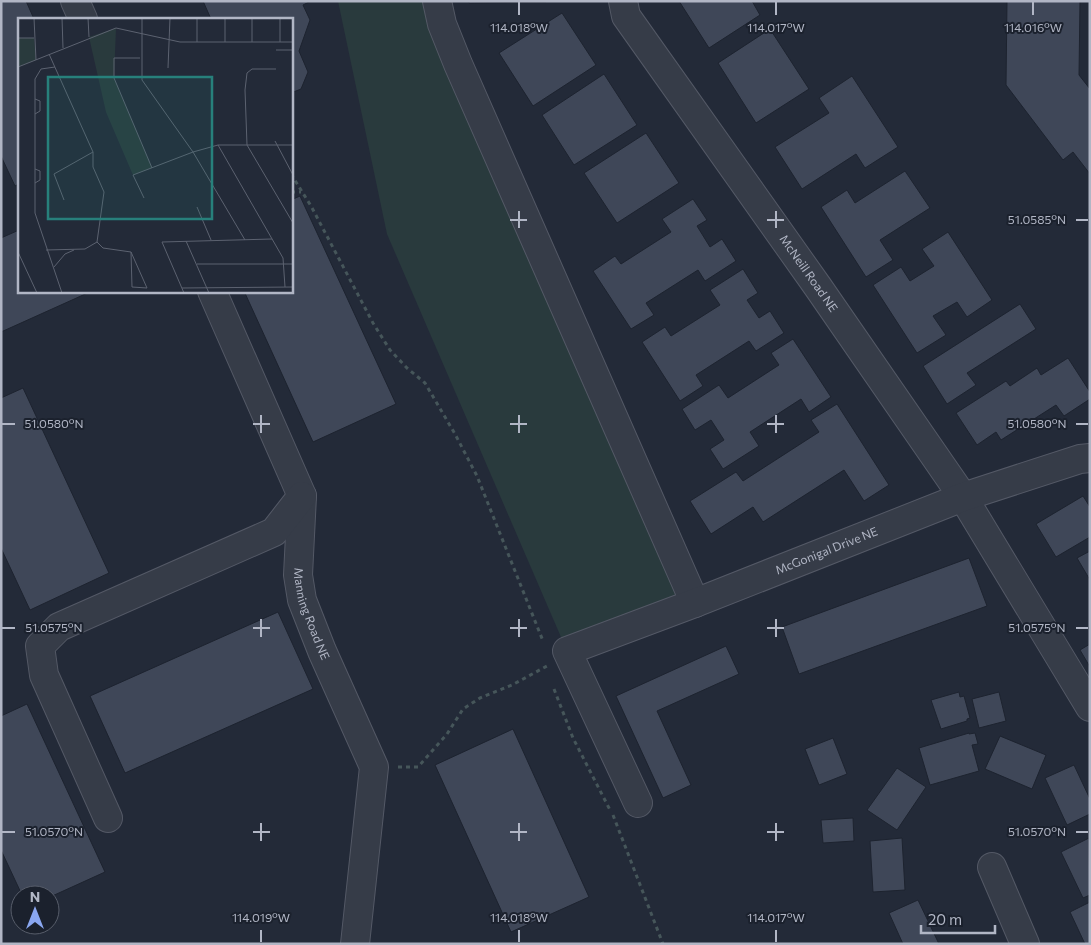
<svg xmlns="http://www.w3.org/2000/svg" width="1091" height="945" font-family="Commissioner,sans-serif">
<rect width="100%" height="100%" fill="#232a38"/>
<polygon fill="#293a3d" points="338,1 437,1 695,603 567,651 387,234"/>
<g fill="#3f4758" stroke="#1d232f">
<polygon points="1,1 26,1 34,19 19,19 19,184 15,186 1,156"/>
<polygon points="203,1 311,1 303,5 310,20 299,51 308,72 301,89 291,93 291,19 211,19"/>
<polygon points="469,1 546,1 546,2 469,3"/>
<polygon points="679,1 752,1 760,15 709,48"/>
<polygon points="1007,1 1080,1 1079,75 1090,89 1090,174 1073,152 1063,160 1006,85"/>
<polygon points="562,13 596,65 533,106 499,53"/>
<polygon points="770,29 809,89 756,123 718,63"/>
<polygon points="604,74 637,125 574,165 542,115"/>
<polygon points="852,76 898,147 865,168 856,154 802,189 775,147 829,113 819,98"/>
<polygon points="646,133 679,183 617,223 584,173"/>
<polygon points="905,171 930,208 880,240 893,260 866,277 821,207 847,190 855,203"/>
<polygon points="300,196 396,404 313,442 244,291 291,291 291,200"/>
<polygon points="693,199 707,220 697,226 710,247 722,239 736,261 705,281 698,270 646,303 654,315 631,329 593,271 615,256 621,264 671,232 662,219"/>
<polygon points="19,230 19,291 92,291 1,332 1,238"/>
<polygon points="948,232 992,300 967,317 957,302 933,316 946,335 917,353 873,285 901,267 910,281 934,266 922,249"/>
<polygon points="743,269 758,293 747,300 759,318 770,311 784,333 756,351 749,341 696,375 703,386 680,401 642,342 665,327 671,336 720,305 710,290"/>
<polygon points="1020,304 1036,329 967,373 976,385 947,404 923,366"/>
<polygon points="793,339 831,397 809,412 801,399 750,432 759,446 723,469 710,449 724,440 711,420 695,430 682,409 719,385 728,398 779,365 771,353"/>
<polygon points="1068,358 1090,392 1090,399 1064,416 1056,405 1001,440 996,432 977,445 956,413 1006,381 1010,386 1037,368 1041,375"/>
<polygon points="23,388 109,573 30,610 1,548 1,398"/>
<polygon points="837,404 889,485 864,501 844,470 763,522 753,507 711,534 690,501 736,472 743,481 819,432 811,420"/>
<polygon points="1083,496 1090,507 1090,537 1056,557 1036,524"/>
<polygon points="1090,551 1090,580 1077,558"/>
<polygon points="969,558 987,606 799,674 782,627"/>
<polygon points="278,612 313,689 125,773 90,696"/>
<polygon points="1090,644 1090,667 1080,650"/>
<polygon points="726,646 739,674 657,711 691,785 663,798 616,696"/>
<polygon points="959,692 960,697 964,696 970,718 967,719 967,721 941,729 931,700"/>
<polygon points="999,692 1006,721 979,728 972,699"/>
<polygon points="27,704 105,872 50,897 50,895 22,895 1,850 1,716"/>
<polygon points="513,729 589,897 511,932 435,765"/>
<polygon points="969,733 969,734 975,733 978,744 972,745 979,771 930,785 919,748"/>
<polygon points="1000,736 1046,755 1032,789 985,769"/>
<polygon points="833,738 847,774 819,785 805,749"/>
<polygon points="1074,765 1090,799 1090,814 1067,825 1045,778"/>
<polygon points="897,768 926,787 897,830 867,810"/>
<polygon points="853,818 854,841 823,843 821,820"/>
<polygon points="902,838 905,890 873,892 870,841"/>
<polygon points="1089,838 1090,895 1083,898 1061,852"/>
<polygon points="918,900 939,944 903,944 889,913"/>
<polygon points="1090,902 1090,944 1085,944 1070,912"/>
</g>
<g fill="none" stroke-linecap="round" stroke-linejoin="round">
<defs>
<g id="minor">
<polyline points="75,1 83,19"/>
<polyline points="437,1 442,24 458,64 695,603"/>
<path id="s1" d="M623,1L626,16L818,287L963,497L1090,707"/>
<path id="s2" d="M212,291L302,496L298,575L302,600L322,651L374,767L355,944"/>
<path id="s3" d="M638,803L567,651L695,603L963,497L1080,459L1090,458"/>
<polyline points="108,818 44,675 40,646 59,627 274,532 302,496"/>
<polyline points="992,867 1025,944"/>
</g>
</defs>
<use href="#minor" stroke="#545966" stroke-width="30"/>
<g stroke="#46565a" stroke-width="3" stroke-dasharray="4 4" stroke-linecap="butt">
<polyline points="291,174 311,206 373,323 390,350 407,368 425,383 455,434 477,476 543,641"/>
<polyline points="291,192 301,192"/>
<polyline points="554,689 573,738 610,810"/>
<polyline points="398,767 418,767 447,734 463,709 480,698 512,685 547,666"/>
<polyline points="613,815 663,944"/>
</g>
<use href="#minor" stroke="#363c48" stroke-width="28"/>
</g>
<path fill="none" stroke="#b1b6c5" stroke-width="2" d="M519,2V15M776,2V15M1033,2V15M519,211V228M776,211V228M510,220H527M767,220H784M1076,220H1088M261,415V433M519,415V433M776,415V433M2,424H15M253,424H270M510,424H527M767,424H784M1076,424H1088M261,619V637M519,619V637M776,619V637M2,628H15M253,628H270M510,628H527M767,628H784M1076,628H1088M261,823V841M519,823V841M776,823V841M2,832H15M253,832H270M510,832H527M767,832H784M1076,832H1088M261,930V942M519,930V942M776,930V942"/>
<g text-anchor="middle" stroke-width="4" stroke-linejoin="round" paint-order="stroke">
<g font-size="12" fill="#b1b6c5" stroke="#1b212d">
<text dy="4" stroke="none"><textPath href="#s1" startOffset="331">McNeill Road NE</textPath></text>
<text dy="4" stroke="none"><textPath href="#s3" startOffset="446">McGonigal Drive NE</textPath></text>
<text dy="4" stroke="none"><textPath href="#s2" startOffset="344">Manning Road NE</textPath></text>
</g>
</g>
<g transform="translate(18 18)">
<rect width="275" height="275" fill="#232a38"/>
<path d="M98,10L96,60L134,150L115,157L88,94L71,19ZM0,20H16L18,42L0,49Z" fill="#293a3d"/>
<path fill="none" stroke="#5c6270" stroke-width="1" d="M16,0L18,42M44,0L45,30M70,0L71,19M124,0V62L175,134L227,222M179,0V24M207,0V24M262,0V24M0,20H16M234,24V0M258,32H275M122,40H96V60L134,150M0,49L98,10L162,24H275M37,49L23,51L17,61V195L44,275M150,50L152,0M258,51H234L229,55L227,72L229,127L275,205M17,81L22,83V93L17,96M257,123L275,157M200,127L265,240L267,269M17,151L22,153V162L17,165M126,180L115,157L175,134L200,127H275M46,182L36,156L75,134M179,189L193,222M168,223L191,275M79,224L85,230L113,234L129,270L114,269L113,234M28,232L67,231L79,224L86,174L75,149V134L31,36M0,234L19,275M179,246H275M36,249L47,236L56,232M164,270L275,269M166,275L144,224L254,221"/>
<path fill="#27807b" fill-opacity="0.15" stroke="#27807b" stroke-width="2.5" d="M30,59H194V201H30Z"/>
<rect width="275" height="275" fill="none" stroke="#b1b6c5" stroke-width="2.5"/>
</g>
<g font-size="12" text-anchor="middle" fill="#b1b6c5" stroke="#1b212d" stroke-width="4" stroke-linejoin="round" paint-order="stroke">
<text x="519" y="32">114.018°W</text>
<text x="776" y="32">114.017°W</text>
<text x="1033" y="32">114.016°W</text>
<text x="1037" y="224">51.0585°N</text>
<text x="54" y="428">51.0580°N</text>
<text x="1037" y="428">51.0580°N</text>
<text x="54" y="632">51.0575°N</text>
<text x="1037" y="632">51.0575°N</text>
<text x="54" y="836">51.0570°N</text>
<text x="1037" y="836">51.0570°N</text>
<text x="261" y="922">114.019°W</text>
<text x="519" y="922">114.018°W</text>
<text x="776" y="922">114.017°W</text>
</g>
<rect width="1091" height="945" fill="none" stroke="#b1b6c5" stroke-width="5"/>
<g transform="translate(35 910)"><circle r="24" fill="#1b212d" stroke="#575d6a"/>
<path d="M0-4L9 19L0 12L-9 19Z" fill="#8aa7f1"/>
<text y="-8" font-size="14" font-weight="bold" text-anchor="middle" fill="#b1b6c5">N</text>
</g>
<path d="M921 925v8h74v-8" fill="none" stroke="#b1b6c5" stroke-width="2.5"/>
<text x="928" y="925" font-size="15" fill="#b1b6c5" stroke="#1b212d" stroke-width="4" paint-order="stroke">20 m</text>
</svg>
